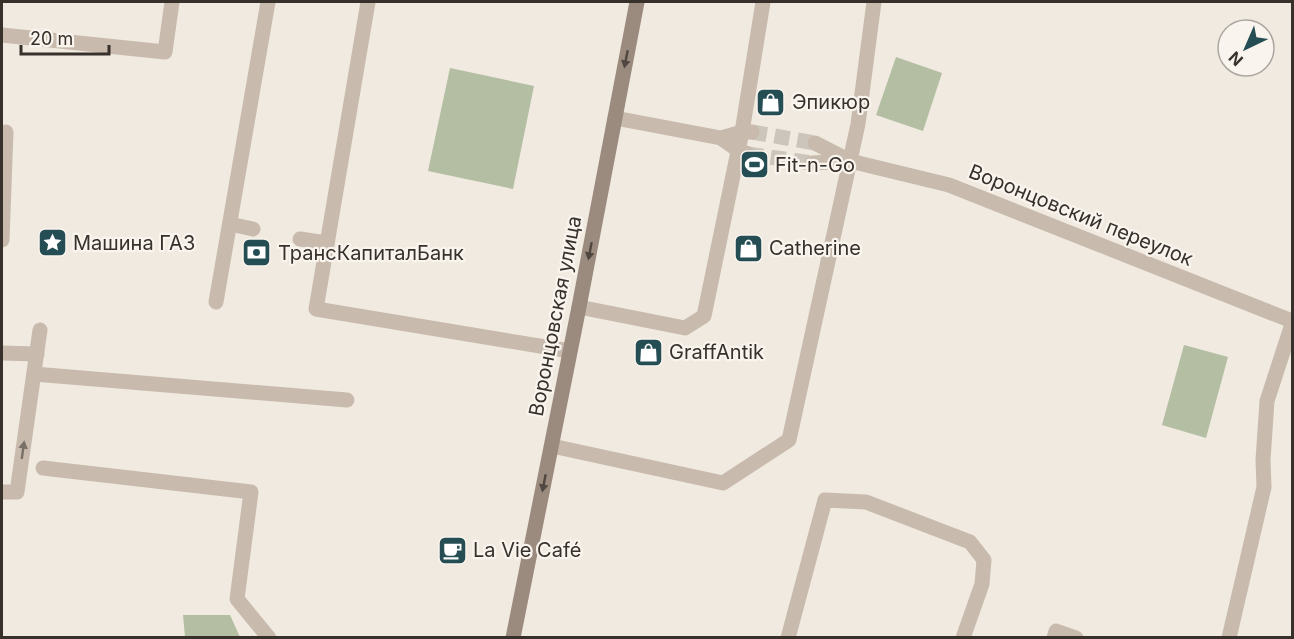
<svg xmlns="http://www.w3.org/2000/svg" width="1294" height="639" font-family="Inter,sans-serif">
<rect width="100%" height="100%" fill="#f1eae0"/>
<g fill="#b3bea2">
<polygon points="896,57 942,73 923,131 876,115"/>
<polygon points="450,68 534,86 513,189 428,171"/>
<polygon points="1184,345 1228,357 1206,438 1162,425"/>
<polygon points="183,615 230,615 240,637 185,637"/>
</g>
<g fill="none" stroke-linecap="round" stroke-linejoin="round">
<g stroke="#ccc5bc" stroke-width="15" stroke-dasharray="15 8" stroke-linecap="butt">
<polyline points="752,132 815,143"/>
<polyline points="748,154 812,163"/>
</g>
<g stroke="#c8bbad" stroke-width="15">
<polyline points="368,2 316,309 570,351"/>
<polyline points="2,35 165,52 172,2"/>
<polyline points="230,224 253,229"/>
<polyline points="300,239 327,243"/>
<polyline points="2,240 6,132"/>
<polyline points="216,302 268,2"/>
<polyline points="579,307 685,328 704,316 742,132 763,2"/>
<polyline points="2,353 37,354"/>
<polyline points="34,374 347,400"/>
<polyline points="552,446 723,483 789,440 858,124 874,2"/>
<polyline points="43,468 251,492 237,599 269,638"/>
<polyline points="2,492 17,492 40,330"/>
<polyline points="788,638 825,500 866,502 970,542 984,560 982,584 963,638"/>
<polyline points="1054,638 1056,631 1076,638"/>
<polyline points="1229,638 1264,487 1263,460 1267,401 1292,324"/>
</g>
<g stroke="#c8bbad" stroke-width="15">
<polyline points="615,118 721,138 738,150 748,154"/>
<polyline points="721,138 742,132 752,132"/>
<polyline points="815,143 850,161 949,185 1292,321"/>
<polyline points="812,163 850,161"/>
</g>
<polyline stroke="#9b8b7f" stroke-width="15" points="513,638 579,307 637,2"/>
</g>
<defs><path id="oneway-solid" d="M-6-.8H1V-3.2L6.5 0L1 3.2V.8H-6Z" transform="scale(1.5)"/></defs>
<g fill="#504740">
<use href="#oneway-solid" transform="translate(626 59) rotate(101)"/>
<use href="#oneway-solid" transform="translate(590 251) rotate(101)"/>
<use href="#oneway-solid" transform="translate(544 483) rotate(101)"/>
</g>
<use fill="#786f66" href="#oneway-solid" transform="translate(23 450) rotate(-82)"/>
<defs>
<symbol id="shop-square" viewBox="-11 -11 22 22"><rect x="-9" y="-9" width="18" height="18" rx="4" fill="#254e54" stroke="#f9f4ed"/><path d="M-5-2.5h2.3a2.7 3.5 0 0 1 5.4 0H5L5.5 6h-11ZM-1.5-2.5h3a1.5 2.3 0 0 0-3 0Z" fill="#fff"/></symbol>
<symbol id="stadium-square" viewBox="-11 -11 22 22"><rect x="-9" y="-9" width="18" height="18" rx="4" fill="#254e54" stroke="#f9f4ed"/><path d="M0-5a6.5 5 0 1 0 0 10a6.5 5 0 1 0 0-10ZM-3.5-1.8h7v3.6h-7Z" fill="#fff"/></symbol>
<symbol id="sight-square" viewBox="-11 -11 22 22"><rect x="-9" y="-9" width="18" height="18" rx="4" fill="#254e54" stroke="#f9f4ed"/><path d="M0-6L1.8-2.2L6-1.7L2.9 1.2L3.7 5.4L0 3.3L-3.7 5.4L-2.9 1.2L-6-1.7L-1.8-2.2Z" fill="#fff"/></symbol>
<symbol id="bank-square" viewBox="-11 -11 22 22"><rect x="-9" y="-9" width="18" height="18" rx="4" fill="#254e54" stroke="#f9f4ed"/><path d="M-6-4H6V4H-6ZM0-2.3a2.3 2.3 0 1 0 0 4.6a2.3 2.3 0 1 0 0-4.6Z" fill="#fff"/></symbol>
<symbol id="cafe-square" viewBox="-11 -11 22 22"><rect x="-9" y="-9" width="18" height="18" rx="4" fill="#254e54" stroke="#f9f4ed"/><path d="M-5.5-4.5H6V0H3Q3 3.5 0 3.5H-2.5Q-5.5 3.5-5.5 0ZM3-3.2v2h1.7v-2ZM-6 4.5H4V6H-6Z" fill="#fff"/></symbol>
</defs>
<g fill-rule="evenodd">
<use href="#shop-square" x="754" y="86" width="33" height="33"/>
<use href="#stadium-square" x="738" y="148" width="33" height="33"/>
<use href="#sight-square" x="36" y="226" width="33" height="33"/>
<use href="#shop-square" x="732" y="232" width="33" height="33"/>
<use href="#bank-square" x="240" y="236" width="33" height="33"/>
<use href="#shop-square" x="632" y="336" width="33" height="33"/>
<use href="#cafe-square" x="436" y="534" width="33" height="33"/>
</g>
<g text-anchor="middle" stroke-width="4.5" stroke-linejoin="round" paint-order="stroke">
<g font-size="20" fill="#37302b" stroke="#f9f4ed" text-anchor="start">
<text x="792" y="109">Эпикюр</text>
<text x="775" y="172">Fit-n-Go</text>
<text x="73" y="250">Машина ГАЗ</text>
<text x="769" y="255">Catherine</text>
<text x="278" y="260">ТрансКапиталБанк</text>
<text x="669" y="359">GraffAntik</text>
<text x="473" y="557">La Vie Café</text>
</g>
<g font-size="20" fill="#37302b" stroke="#f9f4ed">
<text transform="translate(1081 215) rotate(22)" y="7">Воронцовский переулок</text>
<text transform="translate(555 316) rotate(-79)" y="7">Воронцовская улица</text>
</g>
</g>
<rect width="1294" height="639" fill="none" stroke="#37302b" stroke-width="6"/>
<g transform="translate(1246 48) rotate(224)"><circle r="28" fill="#f9f4ed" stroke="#aba69f" stroke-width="1.5"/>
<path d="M0-4.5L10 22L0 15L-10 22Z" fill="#254e54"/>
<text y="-9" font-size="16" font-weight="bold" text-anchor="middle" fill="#37302b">N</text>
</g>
<path d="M21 45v9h88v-9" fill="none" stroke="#37302b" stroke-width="3"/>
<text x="30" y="45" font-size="18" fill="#37302b" stroke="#f9f4ed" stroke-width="4.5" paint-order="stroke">20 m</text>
</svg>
